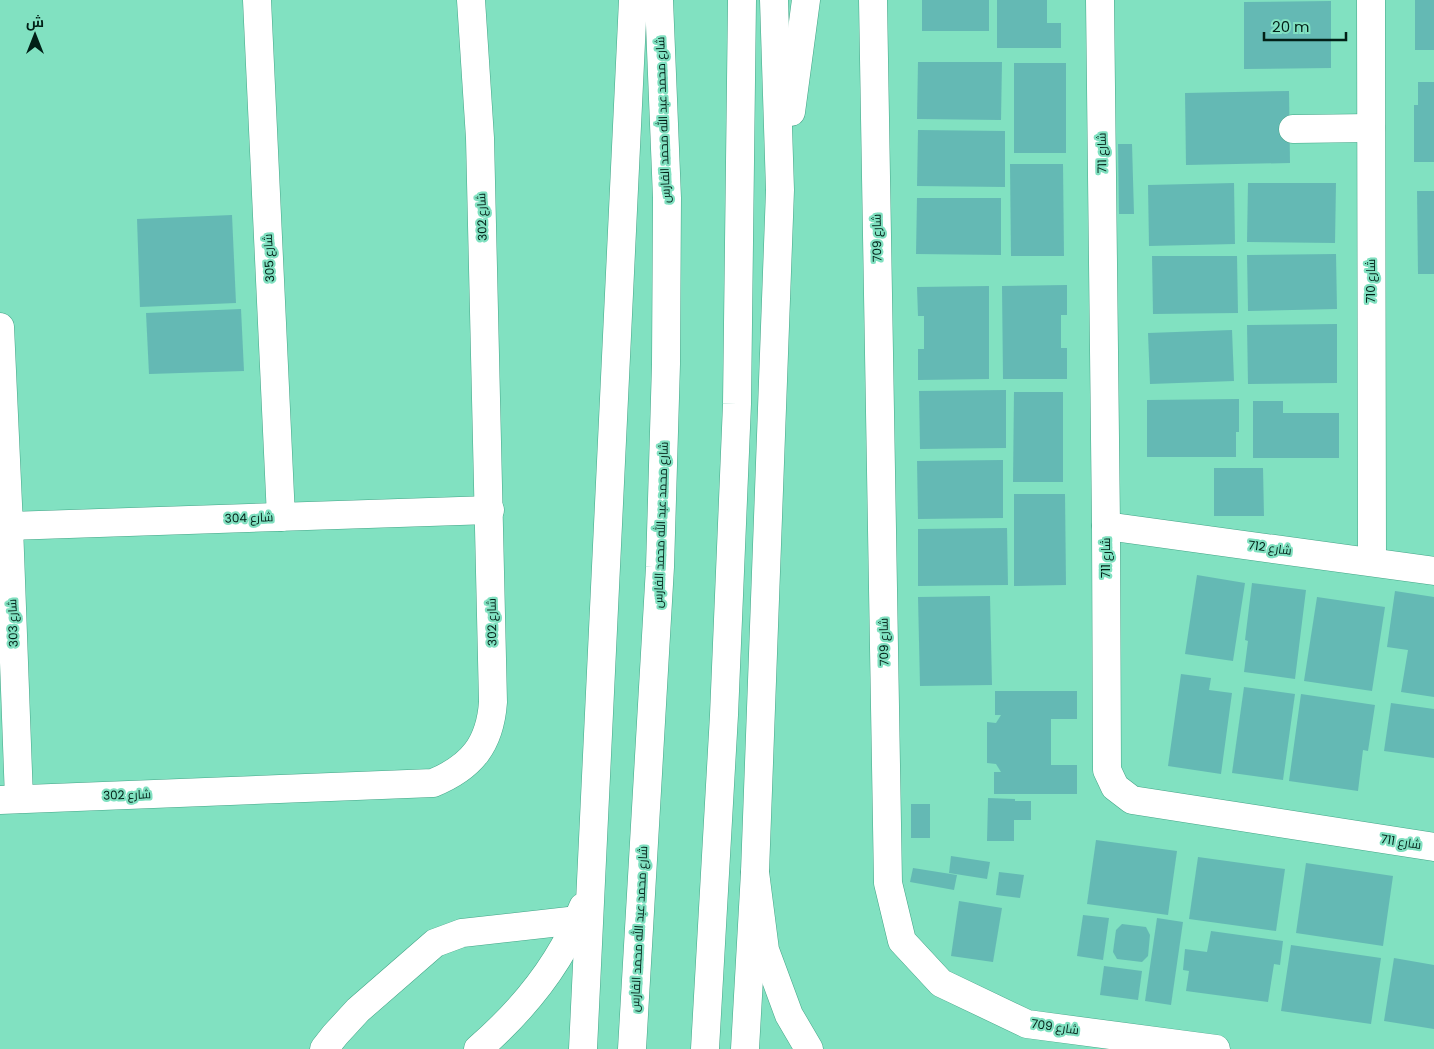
<svg xmlns="http://www.w3.org/2000/svg" width="1434" height="1049" font-family="Poppins,Cairo,sans-serif">
<rect width="100%" height="100%" fill="#81e1c1"/>
<g fill="#64b9b4">
<rect x="922" y="0" width="67" height="31"/>
<polygon points="997,0 1047,0 1047,23 1061,23 1061,48 997,48"/>
<rect x="1415" y="0" width="19" height="50"/>
<polygon points="1331,1 1331,68 1244,69 1244,2"/>
<polygon points="918,62 1002,62 1001,120 917,119"/>
<rect x="1014" y="63" width="52" height="90"/>
<polygon points="1418,82 1434,82 1434,162 1414,162 1414,105 1418,105"/>
<polygon points="1289,91 1290,163 1186,165 1185,93"/>
<polygon points="918,130 1005,131 1005,187 917,186"/>
<polygon points="1118,144 1132,144 1134,214 1119,214"/>
<polygon points="1010,164 1063,164 1064,256 1011,256"/>
<polygon points="1234,183 1235,244 1149,246 1148,185"/>
<polygon points="1248,183 1336,183 1335,243 1247,242"/>
<polygon points="1417,191 1434,191 1434,274 1418,274"/>
<polygon points="917,198 1001,198 1001,255 916,254"/>
<polygon points="232,215 236,303 140,307 137,219"/>
<polygon points="1336,254 1337,309 1248,311 1247,255"/>
<polygon points="1152,256 1237,256 1238,313 1153,314"/>
<polygon points="1067,285 1067,315 1061,315 1061,348 1067,348 1067,379 1003,379 1002,286"/>
<polygon points="989,286 989,379 918,380 918,349 924,349 924,316 918,316 917,287"/>
<polygon points="241,309 244,371 149,374 146,313"/>
<polygon points="1337,324 1337,383 1248,384 1247,325"/>
<polygon points="1232,330 1234,381 1150,384 1148,333"/>
<polygon points="1006,390 1006,448 920,449 919,391"/>
<polygon points="1014,392 1063,392 1063,482 1013,482"/>
<polygon points="1239,399 1239,432 1236,432 1236,457 1147,457 1147,400"/>
<polygon points="1253,401 1283,401 1283,413 1339,413 1339,458 1253,458"/>
<polygon points="1003,460 1003,518 918,519 917,461"/>
<polygon points="1214,468 1263,468 1264,516 1214,516"/>
<polygon points="1014,494 1065,494 1066,585 1014,586"/>
<polygon points="1007,528 1008,585 918,586 918,529"/>
<polygon points="1197,575 1245,583 1233,661 1185,654"/>
<polygon points="1252,583 1306,590 1295,679 1244,672 1248,641 1245,640"/>
<polygon points="1395,591 1434,597 1434,697 1401,692 1408,650 1387,647"/>
<polygon points="990,596 992,685 920,686 918,597"/>
<polygon points="1317,597 1385,607 1372,691 1304,681"/>
<polygon points="1181,674 1211,678 1209,690 1232,693 1221,774 1168,766"/>
<polygon points="1244,687 1295,694 1283,780 1232,773"/>
<polygon points="995,691 1077,691 1077,719 1051,719 1051,765 1077,765 1077,794 994,794 994,772 1001,772 996,764 987,763 987,722 996,723 1001,715 995,715"/>
<polygon points="1301,694 1375,705 1368,751 1363,750 1358,791 1289,781"/>
<polygon points="1391,703 1434,709 1434,758 1384,751"/>
<polygon points="988,798 1015,799 1015,801 1031,801 1031,820 1014,820 1014,841 987,841"/>
<rect x="911" y="804" width="19" height="34"/>
<polygon points="1096,840 1177,851 1168,915 1087,904"/>
<polygon points="951,856 990,862 987,879 949,873"/>
<polygon points="1198,857 1285,869 1276,931 1189,919"/>
<polygon points="1306,863 1393,876 1383,946 1296,933"/>
<polygon points="913,868 957,875 954,890 910,882"/>
<polygon points="999,872 1024,875 1020,898 996,895"/>
<polygon points="959,901 1002,908 993,962 951,956"/>
<polygon points="1083,915 1109,918 1103,960 1077,956"/>
<polygon points="1157,918 1183,922 1171,1005 1145,1001"/>
<polygon points="1122,924 1146,927 1150,935 1148,956 1142,962 1117,959 1113,952 1116,930"/>
<polygon points="1211,931 1283,941 1280,965 1274,964 1268,1002 1186,991 1189,971 1183,970 1185,949 1207,952"/>
<polygon points="1291,945 1381,958 1371,1024 1281,1011"/>
<polygon points="1394,958 1434,965 1434,1029 1384,1021"/>
<polygon points="1104,966 1142,971 1138,1000 1100,995"/>
</g>
<g fill="none" stroke-linecap="round" stroke-linejoin="round">
<defs>
<g id="minor">
<polyline points="257,0 281,517"/>
<polyline points="873,0 888,883 902,941 941,983 1027,1024 1216,1049"/>
<polyline points="1100,0 1106,526 1107,770 1115,787 1132,800 1434,847"/>
<polyline points="1371,0 1372,561"/>
<polyline points="791,112 806,0"/>
<polyline points="1293,129 1371,128"/>
<polyline points="0,327 9,526 19,799"/>
<polyline points="9,526 490,510"/>
<polyline points="1106,526 1434,571"/>
<path d="M0,800L433,783C472,767 490,744 493,702L480,138L471,0"/>
<polyline points="324,1049 335,1035 358,1010 435,943 462,933 578,920"/>
<path d="M478,1049C523,1010 561,964 583,907"/>
<polyline points="583,1049 633,0"/>
<polyline points="745,1049 755,872 780,190 774,0"/>
</g>
<g id="major">
<polyline points="755,872 765,950 789,1015 809,1049"/>
<polyline points="632,1049 660,567 666,364 667,198 659,0"/>
<polyline points="705,1049 724,715 737,404 742,0"/>
</g>
</defs>
<use href="#minor" stroke="#43a587" stroke-width="29"/>
<use href="#major" stroke="#43a587" stroke-width="29"/>
<use href="#minor" stroke="#fff" stroke-width="28"/>
<use href="#major" stroke="#fff" stroke-width="28"/>
</g>
<g text-anchor="middle" stroke-width="4.5" stroke-linejoin="round" paint-order="stroke">
<g font-size="12" fill="#022017" stroke="#81e1c1">
<text transform="translate(663 120) rotate(-92)" y="4">شارع محمد عبد الله محمد الفارس</text>
<text transform="translate(1102 153) rotate(-91)" y="4">شارع 711</text>
<text transform="translate(482 217) rotate(-92)" y="4">شارع 302</text>
<text transform="translate(877 238) rotate(-91)" y="4">شارع 709</text>
<text transform="translate(269 258) rotate(-93)" y="4">شارع 305</text>
<text transform="translate(1371 281) rotate(-90)" y="4">شارع 710</text>
<text transform="translate(249 518) rotate(-2)" y="4">شارع 304</text>
<text transform="translate(661 525) rotate(-88)" y="4">شارع محمد عبد الله محمد الفارس</text>
<text transform="translate(1270 548) rotate(8)" y="4">شارع 712</text>
<text transform="translate(1106 558) rotate(-90)" y="4">شارع 711</text>
<text transform="translate(492 622) rotate(-91)" y="4">شارع 302</text>
<text transform="translate(13 623) rotate(-92)" y="4">شارع 303</text>
<text transform="translate(884 642) rotate(-91)" y="4">شارع 709</text>
<text transform="translate(127 795) rotate(-2)" y="4">شارع 302</text>
<text transform="translate(1401 842) rotate(9)" y="4">شارع 711</text>
<text transform="translate(639 929) rotate(-87)" y="4">شارع محمد عبد الله محمد الفارس</text>
<text transform="translate(1055 1027) rotate(8)" y="4">شارع 709</text>
</g>
</g>
<g transform="translate(35 35)" stroke="#81e1c1" stroke-width="4" paint-order="stroke">
<path d="M0-4L9 19L0 12L-9 19Z" fill="#022017"/>
<text y="-8" font-size="14" font-weight="bold" text-anchor="middle" fill="#022017">ش</text>
</g>
<path d="M1264 32v8h82v-8" fill="none" stroke="#022017" stroke-width="2.5"/>
<text x="1272" y="32" font-size="15" fill="#022017" stroke="#81e1c1" stroke-width="4" paint-order="stroke">20 m</text>
</svg>
